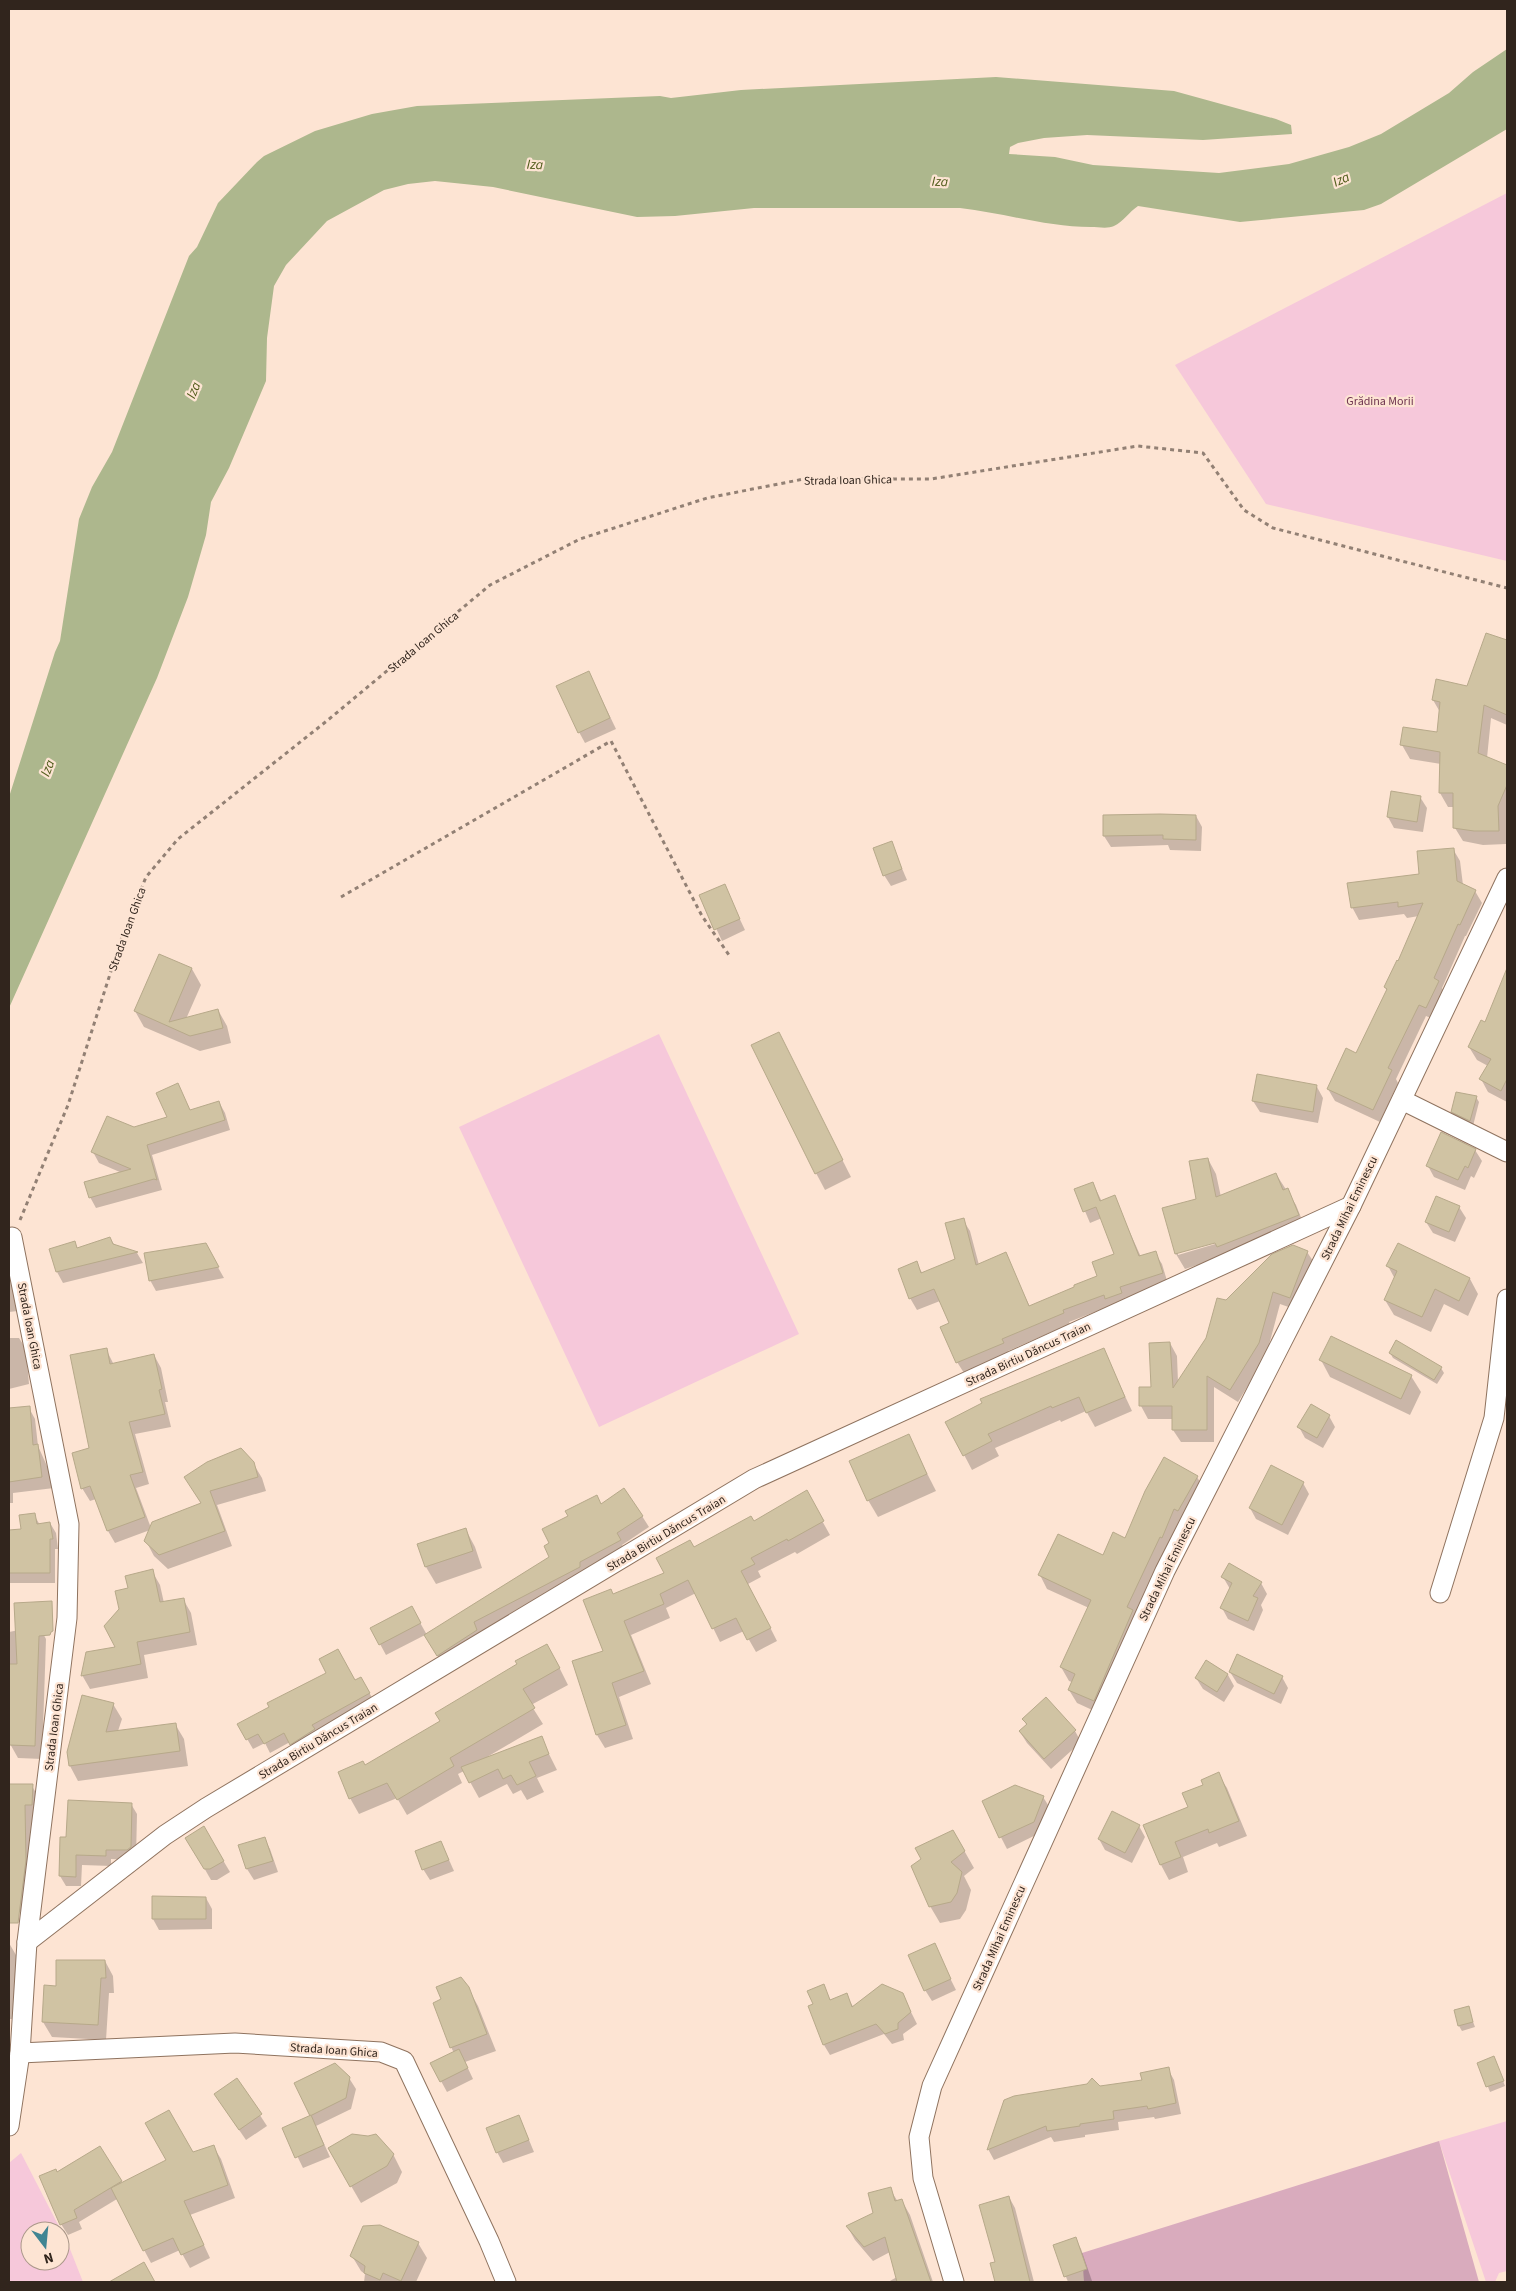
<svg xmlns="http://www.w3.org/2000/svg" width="1516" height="2291" font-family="'Source Sans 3',sans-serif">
<rect width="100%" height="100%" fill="#fde4d3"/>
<g fill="#f6c8da" fill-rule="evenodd">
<polygon points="1507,193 1507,561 1266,504 1175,365"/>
<polygon points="659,1034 799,1334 599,1427 459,1127"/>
<polygon points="1507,2121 1507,2271 1499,2273 1495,2282 1486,2282 1439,2141"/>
<path d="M21,2153L68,2244L83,2282H9V2163ZM30,2231H60V2261H30Z"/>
</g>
<polygon fill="#d9abbd" points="1439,2141 1479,2282 1084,2282 1082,2253"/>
<path fill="#adb78d" d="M1507,49V129L1381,204L1364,210L1240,222L1138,206C1129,212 1123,222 1114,226C1108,229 1098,227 1091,227C1047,227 1004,213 960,208H754L675,216L637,217L493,187L435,181L408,184L384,190L327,221L286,265L274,286L267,338L266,381L229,468L211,502L206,535L188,597L157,678L9,1008V797L55,652L60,641L79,519L92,487L112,452L189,256L197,247L218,203L257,162L264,156L315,131L372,114L417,106L660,96L671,98L741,90L996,77L1174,91L1276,119L1291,125L1292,134L1203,140L1087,135L1044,138L1018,143L1010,147L1009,154L1055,157L1093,165L1219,173L1289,164L1349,147L1381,134L1449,93L1473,72Z"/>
<g fill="#0003" fill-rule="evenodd">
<polygon points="1487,634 1507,641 1507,725 1491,718 1487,758 1507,766 1506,844 1483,845 1463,841 1455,828 1454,807 1448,807 1440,793 1441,764 1410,759 1402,745 1438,734 1440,712 1433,700 1468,687"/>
<polygon points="589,673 616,729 585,743 579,732"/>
<polygon points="1420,797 1427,808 1423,832 1394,828 1388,817"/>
<polygon points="1196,816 1202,827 1201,851 1170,850 1168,845 1111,847 1104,836"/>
<polygon points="891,843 907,880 891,886 884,875"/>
<polygon points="1453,849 1460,861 1463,885 1475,891 1482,903 1466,936 1465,936 1442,988 1445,994 1433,1019 1426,1016 1396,1079 1398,1083 1380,1122 1335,1101 1328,1089 1356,1055 1387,991 1385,987 1399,963 1419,916 1407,918 1404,914 1359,920 1352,907 1420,875"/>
<polygon points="724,886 745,930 722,941 701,896"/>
<polygon points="160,955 192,969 201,985 186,1019 218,1010 227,1026 231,1043 200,1051 144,1027 135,1011"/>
<polygon points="1507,972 1507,1102 1488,1092 1481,1079 1488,1066 1477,1060 1469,1047 1486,1024"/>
<polygon points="778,1033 851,1177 825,1190 816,1173"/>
<polygon points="177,1084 190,1111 219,1102 225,1113 230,1130 152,1155 162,1190 96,1208 90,1197 122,1173 99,1163 93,1152 133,1129 168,1118"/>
<polygon points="1317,1087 1323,1098 1318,1123 1260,1112 1253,1101"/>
<polygon points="1476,1097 1479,1102 1473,1126 1455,1117 1452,1112"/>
<polygon points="1475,1150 1482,1161 1474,1178 1471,1176 1465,1190 1434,1177 1428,1166"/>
<path d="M1208,1159L1216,1174L1221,1197L1276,1174L1296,1205L1306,1230L1185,1269L1176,1254L1163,1209L1197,1200ZM1221,1240L1222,1242L1178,1255V1252Z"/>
<polygon points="1093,1183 1102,1202 1114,1197 1141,1257 1155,1253 1162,1264 1168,1284 1125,1298 1128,1305 1110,1306 1069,1322 1070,1324 1008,1351 1009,1355 964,1373 957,1362 950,1324 940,1301 917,1310 910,1298 916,1263 923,1274 956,1259 963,1220 970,1231 979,1265 1005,1254 1030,1307 1098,1277 1116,1255 1102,1218 1090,1223 1076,1190"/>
<polygon points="1459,1207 1466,1218 1455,1242 1433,1233 1426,1222"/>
<polygon points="110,1238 115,1246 137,1253 143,1263 63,1283 57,1272 51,1250 75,1243 78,1249"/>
<polygon points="205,1244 224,1278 156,1291 150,1280"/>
<polygon points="1307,1252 1315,1264 1297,1310 1280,1304 1266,1356 1238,1402 1214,1387 1214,1442 1181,1442 1173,1430 1173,1419 1148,1419 1141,1406 1153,1388 1170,1343 1177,1356 1178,1382 1207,1338"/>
<polygon points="9,1262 18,1311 9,1312"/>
<polygon points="1388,1266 1470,1279 1478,1294 1468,1316 1444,1304 1431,1332 1394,1315 1385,1300 1395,1279"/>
<polygon points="9,1338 19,1338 26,1349 29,1384 9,1389"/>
<polygon points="106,1349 114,1365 154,1355 161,1368 168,1402 165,1402 171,1427 135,1434 149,1484 136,1488 151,1528 202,1504 186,1478 253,1463 262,1478 266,1491 217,1505 232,1546 168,1569 154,1556 146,1541 150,1530 115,1543 108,1531 96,1499 90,1501 82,1488"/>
<polygon points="1103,1349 1132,1411 1095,1427 1086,1411 1061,1422 1060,1420 995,1448 999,1456 972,1470 947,1422"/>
<polygon points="1390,1353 1441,1368 1444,1373 1437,1384 1393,1358"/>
<polygon points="1321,1360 1411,1376 1421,1392 1410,1415 1330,1377"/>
<polygon points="29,1408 35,1419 38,1446 51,1475 54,1488 13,1493 13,1503 9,1503 9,1409"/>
<polygon points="1329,1416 1335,1427 1323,1448 1305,1438 1299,1427"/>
<polygon points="908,1436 936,1491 878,1517 868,1500"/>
<polygon points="1197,1477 1205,1490 1101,1714 1077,1703 1069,1690 1072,1682 1069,1681 1061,1667 1089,1608 1047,1589 1040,1575 1103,1556 1126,1539"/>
<polygon points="1303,1483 1309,1494 1288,1535 1256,1519 1250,1508"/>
<polygon points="806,1492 830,1535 797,1554 795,1552 758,1571 761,1577 748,1584 777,1641 756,1652 744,1631 720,1642 696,1593 666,1608 670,1618 631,1635 651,1684 619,1697 633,1739 605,1748 597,1735 605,1652 613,1595 666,1573 694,1549 753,1522"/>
<polygon points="34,1515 40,1525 50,1523 56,1533 58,1549 55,1549 55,1583 10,1583 9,1532 23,1530"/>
<polygon points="642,1516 649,1527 622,1545 626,1551 586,1578 479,1633 483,1642 444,1666 425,1635 386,1655 380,1644 418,1619 427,1635 551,1557"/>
<polygon points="466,1530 475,1547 482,1568 436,1584 426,1567 419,1544"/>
<polygon points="152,1571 160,1585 164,1603 183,1599 191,1613 197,1645 144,1655 148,1678 90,1689 82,1675 117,1648 130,1589"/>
<polygon points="1223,1577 1261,1583 1267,1594 1261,1605 1263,1610 1254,1631 1228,1619 1222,1608 1230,1589"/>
<polygon points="39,1626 46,1639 42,1759 18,1758 9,1742 9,1632"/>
<polygon points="556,1661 568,1685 531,1705 543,1724 487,1757 541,1738 557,1770 537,1778 544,1792 527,1800 521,1790 513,1794 507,1784 479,1798 464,1771 458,1774 462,1783 407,1815 397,1798 359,1814 350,1798 365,1767"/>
<polygon points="1230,1672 1282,1677 1288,1688 1281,1704 1237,1683"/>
<polygon points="328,1674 354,1682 361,1678 375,1703 296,1753 290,1742 270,1753 265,1743 253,1749 239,1725"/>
<polygon points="1228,1675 1234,1686 1224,1702 1203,1689 1196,1678"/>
<polygon points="113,1704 122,1719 118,1731 175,1724 184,1739 188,1766 78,1781 70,1766"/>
<polygon points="1023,1719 1075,1731 1081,1742 1051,1769 1027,1743 1020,1732 1027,1726"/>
<polygon points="1218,1774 1227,1788 1247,1836 1219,1847 1217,1843 1183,1857 1188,1872 1169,1880 1161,1865 1145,1826 1189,1808 1204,1785"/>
<polygon points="9,1785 32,1786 40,1800 31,1912 9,1911"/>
<polygon points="1043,1797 1050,1808 1040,1833 1007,1849 983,1802"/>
<polygon points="131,1804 137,1814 136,1858 133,1860 111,1859 111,1866 82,1865 81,1886 66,1886 60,1876 67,1838"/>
<polygon points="1139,1826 1145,1837 1132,1863 1105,1850 1099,1839"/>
<polygon points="204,1828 230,1872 217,1880 211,1880 187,1838"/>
<polygon points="953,1831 974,1868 964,1876 971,1890 966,1910 960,1919 940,1923 930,1906 923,1860"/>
<polygon points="264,1838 270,1849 278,1872 254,1880 247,1869 240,1846"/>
<polygon points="441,1842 454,1871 430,1880 423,1869"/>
<polygon points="206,1898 212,1909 212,1929 159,1930 153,1919"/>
<polygon points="9,1943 16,1955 17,1995 14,1996 14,2019 9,2019"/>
<polygon points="938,1954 956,1990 932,2001 925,1990"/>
<polygon points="105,1961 113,1976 114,1993 109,1993 106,2040 52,2037 43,2022 57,1987"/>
<polygon points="823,1986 831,2001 846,1995 854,2008 902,1994 917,2024 903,2034 904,2040 892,2044 884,2034 830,2055 824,2045 815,2005"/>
<polygon points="468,1988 478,2006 496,2051 465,2062 473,2079 447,2092 441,2081 454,2053 451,2047"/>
<polygon points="1468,2008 1475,2027 1462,2031 1459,2026"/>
<polygon points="1496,2063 1505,2086 1490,2092 1479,2064"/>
<polygon points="1168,2069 1174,2080 1181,2114 1155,2119 1154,2117 1118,2122 1119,2130 1085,2135 1085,2137 1054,2142 1051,2137 994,2160 988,2149 1100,2087 1143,2081"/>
<polygon points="349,2078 356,2089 351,2109 316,2126 330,2157 303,2168 284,2129 312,2116 295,2084"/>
<polygon points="237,2080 267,2126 246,2140 222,2105"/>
<polygon points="519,2116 534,2152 503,2163 497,2152"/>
<polygon points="213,2146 221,2159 235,2198 190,2215 210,2258 190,2268 180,2250 151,2263 117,2199 79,2222 82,2229 68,2235 61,2224 57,2174 100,2148 122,2184"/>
<polygon points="329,2148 393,2154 402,2172 397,2183 361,2203"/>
<polygon points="890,2189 898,2202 902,2201 910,2215 933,2282 888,2282 897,2277 890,2252 873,2261 855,2240 847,2226 875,2214"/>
<polygon points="1009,2197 1015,2208 1034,2282 997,2282 992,2264 997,2263"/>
<polygon points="1075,2238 1081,2249 1092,2281 1087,2282 1068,2282 1054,2246"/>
<polygon points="418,2243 427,2258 416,2282 364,2282 365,2274 361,2271 352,2256"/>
</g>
<g fill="#d0c3a3" stroke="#b7a98a">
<polygon points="1486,633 1507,640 1507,715 1484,705 1478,753 1507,765 1507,785 1498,806 1499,831 1474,831 1453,828 1453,793 1439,793 1440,752 1400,745 1403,727 1437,732 1440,702 1432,700 1436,679 1467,686"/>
<polygon points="589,671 610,718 578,733 556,686"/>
<polygon points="1391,791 1421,796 1417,822 1387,817"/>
<polygon points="1160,814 1196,815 1196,840 1163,839 1163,835 1103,836 1103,815"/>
<polygon points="892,841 902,869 883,876 873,848"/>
<polygon points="1454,848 1457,881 1476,890 1460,925 1458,924 1434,978 1439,981 1426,1008 1419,1005 1388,1068 1392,1070 1373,1110 1327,1089 1346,1048 1356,1053 1387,989 1384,987 1397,960 1398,961 1423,903 1398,907 1398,902 1351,908 1347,883 1419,874 1417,851"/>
<polygon points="725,884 740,919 714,930 699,895"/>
<polygon points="159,954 192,968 169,1022 218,1009 223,1028 190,1036 134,1011"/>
<polygon points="1507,968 1507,1079 1501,1091 1479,1079 1491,1059 1468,1047 1481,1020 1485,1022"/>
<polygon points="779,1032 843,1160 815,1174 751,1045"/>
<polygon points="1257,1074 1317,1085 1313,1112 1252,1101"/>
<polygon points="178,1083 190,1110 219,1101 225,1120 147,1145 157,1180 154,1179 89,1198 84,1182 131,1169 91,1152 107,1116 134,1127 167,1117 156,1093"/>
<polygon points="1456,1092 1477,1096 1470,1121 1451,1112"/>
<polygon points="1441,1132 1476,1149 1468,1168 1465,1166 1458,1180 1426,1166"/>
<polygon points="1208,1158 1216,1197 1276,1173 1283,1190 1288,1188 1299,1215 1217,1247 1215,1243 1175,1254 1162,1208 1196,1199 1189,1161"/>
<polygon points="1093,1182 1100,1201 1115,1195 1139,1256 1156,1251 1163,1273 1120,1287 1122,1293 1105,1299 1104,1295 1063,1310 1064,1313 1002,1339 1004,1343 956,1363 940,1327 949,1323 934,1289 909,1299 898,1269 917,1261 921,1273 955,1259 945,1223 964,1218 976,1265 1006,1252 1029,1306 1074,1287 1074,1285 1097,1276 1092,1262 1114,1254 1096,1207 1083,1212 1074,1189"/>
<polygon points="1436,1196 1460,1206 1449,1232 1425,1222"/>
<polygon points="110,1237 113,1244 138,1252 56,1272 49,1249 75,1241 77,1248"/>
<polygon points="206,1243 219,1267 149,1281 144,1253"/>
<polygon points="1398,1243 1470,1278 1459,1301 1435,1289 1422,1317 1384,1300 1397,1271 1386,1266"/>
<polygon points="1293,1245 1308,1251 1290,1298 1273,1292 1259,1343 1230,1390 1207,1376 1207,1430 1172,1430 1172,1406 1139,1406 1139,1387 1151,1387 1149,1343 1170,1342 1173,1388 1206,1338 1217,1298 1226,1300 1272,1254"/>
<polygon points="1331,1336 1412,1375 1401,1399 1319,1360"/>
<polygon points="1396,1340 1442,1367 1434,1380 1389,1353"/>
<polygon points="107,1348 110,1364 154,1354 162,1389 159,1390 165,1414 129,1422 143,1472 130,1475 145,1517 107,1531 90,1486 81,1489 72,1453 89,1448 70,1355"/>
<polygon points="1104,1348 1125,1397 1086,1413 1079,1397 1052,1408 1051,1406 988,1434 992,1441 963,1456 945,1422 982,1403 980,1399"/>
<polygon points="1311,1404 1330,1415 1317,1438 1297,1427"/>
<polygon points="30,1406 33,1445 38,1444 42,1477 9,1482 9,1408"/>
<polygon points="909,1434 927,1474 867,1501 849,1461"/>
<polygon points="241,1448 254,1462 258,1477 210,1491 225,1531 159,1555 144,1541 152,1522 201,1503 184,1477 207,1462"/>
<polygon points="1164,1457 1198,1476 1178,1511 1174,1509 1162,1538 1160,1537 1127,1607 1133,1610 1094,1701 1068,1690 1075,1674 1060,1667 1091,1600 1038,1575 1058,1534 1103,1555 1113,1532 1125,1538 1145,1491"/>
<polygon points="1271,1465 1304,1482 1282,1525 1249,1508"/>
<polygon points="624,1488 643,1516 617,1533 621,1540 580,1562 580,1567 474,1622 477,1630 437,1656 424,1635 549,1557 544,1546 549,1543 542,1529 568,1516 565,1511 597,1495 601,1504"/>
<polygon points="807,1490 824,1521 788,1541 787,1539 751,1558 755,1564 741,1571 771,1628 747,1640 736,1618 712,1629 688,1580 660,1594 664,1604 624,1621 644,1671 612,1683 626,1725 596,1735 572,1661 603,1651 583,1600 611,1589 613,1594 664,1573 656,1558 690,1540 694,1547 751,1516 754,1521"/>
<polygon points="35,1513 37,1524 50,1522 53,1539 50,1539 50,1573 9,1573 9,1530 21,1529 19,1515"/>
<polygon points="466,1528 473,1551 425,1567 417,1544"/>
<polygon points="1229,1563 1262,1582 1253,1596 1258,1598 1248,1621 1220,1608 1232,1583 1221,1577"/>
<polygon points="153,1569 160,1602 184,1598 190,1632 137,1642 141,1664 81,1676 86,1652 115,1647 104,1626 119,1609 115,1591 128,1588 125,1576"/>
<polygon points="52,1601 53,1631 51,1632 50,1635 39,1636 35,1746 9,1745 9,1664 17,1664 14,1603"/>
<polygon points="412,1606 421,1623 379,1645 370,1628"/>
<polygon points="547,1644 560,1668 523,1689 535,1708 450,1758 454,1766 397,1800 387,1783 349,1799 338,1772 363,1761 365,1765 440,1721 435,1713 517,1664 515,1661"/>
<polygon points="338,1649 355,1680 361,1677 370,1693 312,1725 315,1729 290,1745 284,1733 264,1744 258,1734 246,1740 237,1724 269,1707 267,1703 326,1673 319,1659"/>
<polygon points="1237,1654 1283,1676 1274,1694 1229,1672"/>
<polygon points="1206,1660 1228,1674 1217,1692 1195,1678"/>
<polygon points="82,1695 114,1703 106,1732 176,1723 180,1751 69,1766 67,1752"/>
<polygon points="1046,1697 1076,1730 1044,1759 1019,1731 1027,1724 1022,1719"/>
<polygon points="542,1736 549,1754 529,1762 536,1776 517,1785 511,1775 503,1779 498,1769 469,1783 461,1767"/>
<polygon points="1219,1772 1239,1821 1209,1833 1208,1829 1175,1842 1181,1857 1160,1865 1143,1825 1188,1807 1182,1793 1203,1785 1201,1780"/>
<polygon points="9,1784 33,1784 32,1805 25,1805 26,1860 18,1923 9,1923"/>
<polygon points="1015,1785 1044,1796 1034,1822 999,1838 982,1801"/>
<polygon points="68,1800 132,1803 131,1847 127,1850 106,1850 106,1856 76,1855 76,1877 59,1876 60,1837 66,1837"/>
<polygon points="1112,1811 1140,1825 1125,1853 1098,1839"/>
<polygon points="204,1826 224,1861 210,1869 204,1869 185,1838"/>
<polygon points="953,1830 965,1851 951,1862 962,1872 957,1893 951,1902 929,1907 911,1866 921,1859 915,1848"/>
<polygon points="265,1837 273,1861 246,1869 238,1845"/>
<polygon points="441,1841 449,1860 422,1870 415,1851"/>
<polygon points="152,1896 206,1897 206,1919 152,1919"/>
<polygon points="935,1943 951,1979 924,1991 908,1955"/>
<polygon points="56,1960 105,1960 106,1978 101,1978 98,2025 42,2022 44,1985 56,1986"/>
<polygon points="461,1977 469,1987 487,2034 450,2048 433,2003 441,1999 436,1987"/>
<polygon points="824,1984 830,2000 847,1993 852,2007 882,1984 903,1993 911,2012 898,2023 898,2029 885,2034 876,2024 823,2045 808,2006 813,2004 807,1991"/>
<polygon points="1469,2006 1473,2022 1458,2026 1454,2010"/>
<polygon points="459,2049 468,2068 440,2082 430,2063"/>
<polygon points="1494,2056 1504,2081 1486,2087 1477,2063"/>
<polygon points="335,2063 350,2077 346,2098 310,2116 294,2083"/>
<polygon points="1169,2067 1176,2103 1148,2109 1147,2106 1113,2111 1114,2119 1080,2124 1080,2126 1047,2131 1046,2126 987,2150 1004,2100 1014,2096 1087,2084 1092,2078 1100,2086 1142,2080 1140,2073"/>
<polygon points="237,2078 262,2114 239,2130 214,2094"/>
<polygon points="169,2110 193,2152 214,2145 228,2185 184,2201 204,2245 181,2255 173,2238 143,2251 111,2188 166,2160 145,2123"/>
<polygon points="311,2115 324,2145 295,2158 282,2128"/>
<polygon points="519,2115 529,2140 496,2153 486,2128"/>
<polygon points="352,2134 368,2136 376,2134 394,2154 387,2166 350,2187 328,2148"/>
<polygon points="100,2146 122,2181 74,2210 77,2218 60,2225 39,2176 56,2169 57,2172"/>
<polygon points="891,2187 895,2201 902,2199 931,2282 897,2282 885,2237 864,2247 846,2226 873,2213 868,2193"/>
<polygon points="1009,2196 1030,2282 995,2282 990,2263 995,2262 979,2205"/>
<polygon points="380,2225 419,2242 401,2281 383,2273 380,2280 364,2273 365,2266 350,2256 363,2226"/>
<polygon points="1076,2237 1087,2269 1064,2277 1053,2245"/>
<polygon points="144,2262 155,2282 109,2282"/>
</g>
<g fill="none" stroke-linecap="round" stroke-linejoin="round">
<defs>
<g id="street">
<polyline points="1402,1100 1507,1152"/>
<polyline points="1440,1593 1494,1418 1507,1299"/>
<polyline points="27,1942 165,1835 206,1808 754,1479 1351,1206"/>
<polyline points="20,2053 235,2043 381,2052 404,2061 489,2241 506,2282"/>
<polyline points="9,2126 20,2053 27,1942 67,1618 69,1524 12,1237"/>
<polyline points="954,2282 923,2178 919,2137 932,2086 1165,1571 1351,1206 1507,878"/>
</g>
</defs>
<use href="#street" stroke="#8f735f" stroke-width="21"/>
<g stroke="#928074" stroke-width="3" stroke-dasharray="4 4" stroke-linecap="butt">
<polyline points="341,897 611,741 702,916 729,955"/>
<polyline points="20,1220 68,1105 121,940 146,877 178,839 328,720 490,585 580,539 707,498 804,479 931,479 1138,446 1203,453 1244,510 1273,528 1507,588"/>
</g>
<use href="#street" stroke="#fff" stroke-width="19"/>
</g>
<g text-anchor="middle" stroke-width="4.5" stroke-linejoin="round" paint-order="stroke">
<g font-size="12" fill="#6e344f" stroke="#fde4d3">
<text x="1380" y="405">Grădina Morii</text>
</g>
<g font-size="12" fill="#31251d" stroke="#fde4d3">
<text transform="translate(848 480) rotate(-1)" y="4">Strada Ioan Ghica</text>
<text transform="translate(423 642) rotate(-40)" y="4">Strada Ioan Ghica</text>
<text transform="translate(127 929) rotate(-70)" y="4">Strada Ioan Ghica</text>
<text transform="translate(1349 1208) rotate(-64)" y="4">Strada Mihai Eminescu</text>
<text transform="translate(30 1326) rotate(79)" y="4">Strada Ioan Ghica</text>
<text transform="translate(1028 1354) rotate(-25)" y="4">Strada Birtiu Dăncus Traian</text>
<text transform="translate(666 1533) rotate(-31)" y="4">Strada Birtiu Dăncus Traian</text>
<text transform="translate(1167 1569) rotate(-64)" y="4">Strada Mihai Eminescu</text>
<text transform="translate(54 1727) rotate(-83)" y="4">Strada Ioan Ghica</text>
<text transform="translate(318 1741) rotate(-31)" y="4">Strada Birtiu Dăncus Traian</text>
<text transform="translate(999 1938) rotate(-66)" y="4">Strada Mihai Eminescu</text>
<text transform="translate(334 2050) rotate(4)" y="4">Strada Ioan Ghica</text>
</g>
<g font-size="14" font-style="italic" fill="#505b1a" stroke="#fde4d3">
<text transform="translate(535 164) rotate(2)" y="5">Iza</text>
<text transform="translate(1341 179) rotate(-25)" y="5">Iza</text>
<text transform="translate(940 181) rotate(2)" y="5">Iza</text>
<text transform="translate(193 390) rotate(-68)" y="5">Iza</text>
<text transform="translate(47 768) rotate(-69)" y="5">Iza</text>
</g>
</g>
<rect width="1516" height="2291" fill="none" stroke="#31251d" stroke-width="20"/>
<g transform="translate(45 2246) rotate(164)"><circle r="24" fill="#fde4d3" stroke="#ab988a"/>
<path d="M0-4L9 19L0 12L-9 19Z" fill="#408593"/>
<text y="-8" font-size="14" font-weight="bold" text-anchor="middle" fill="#31251d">N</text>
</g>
</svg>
